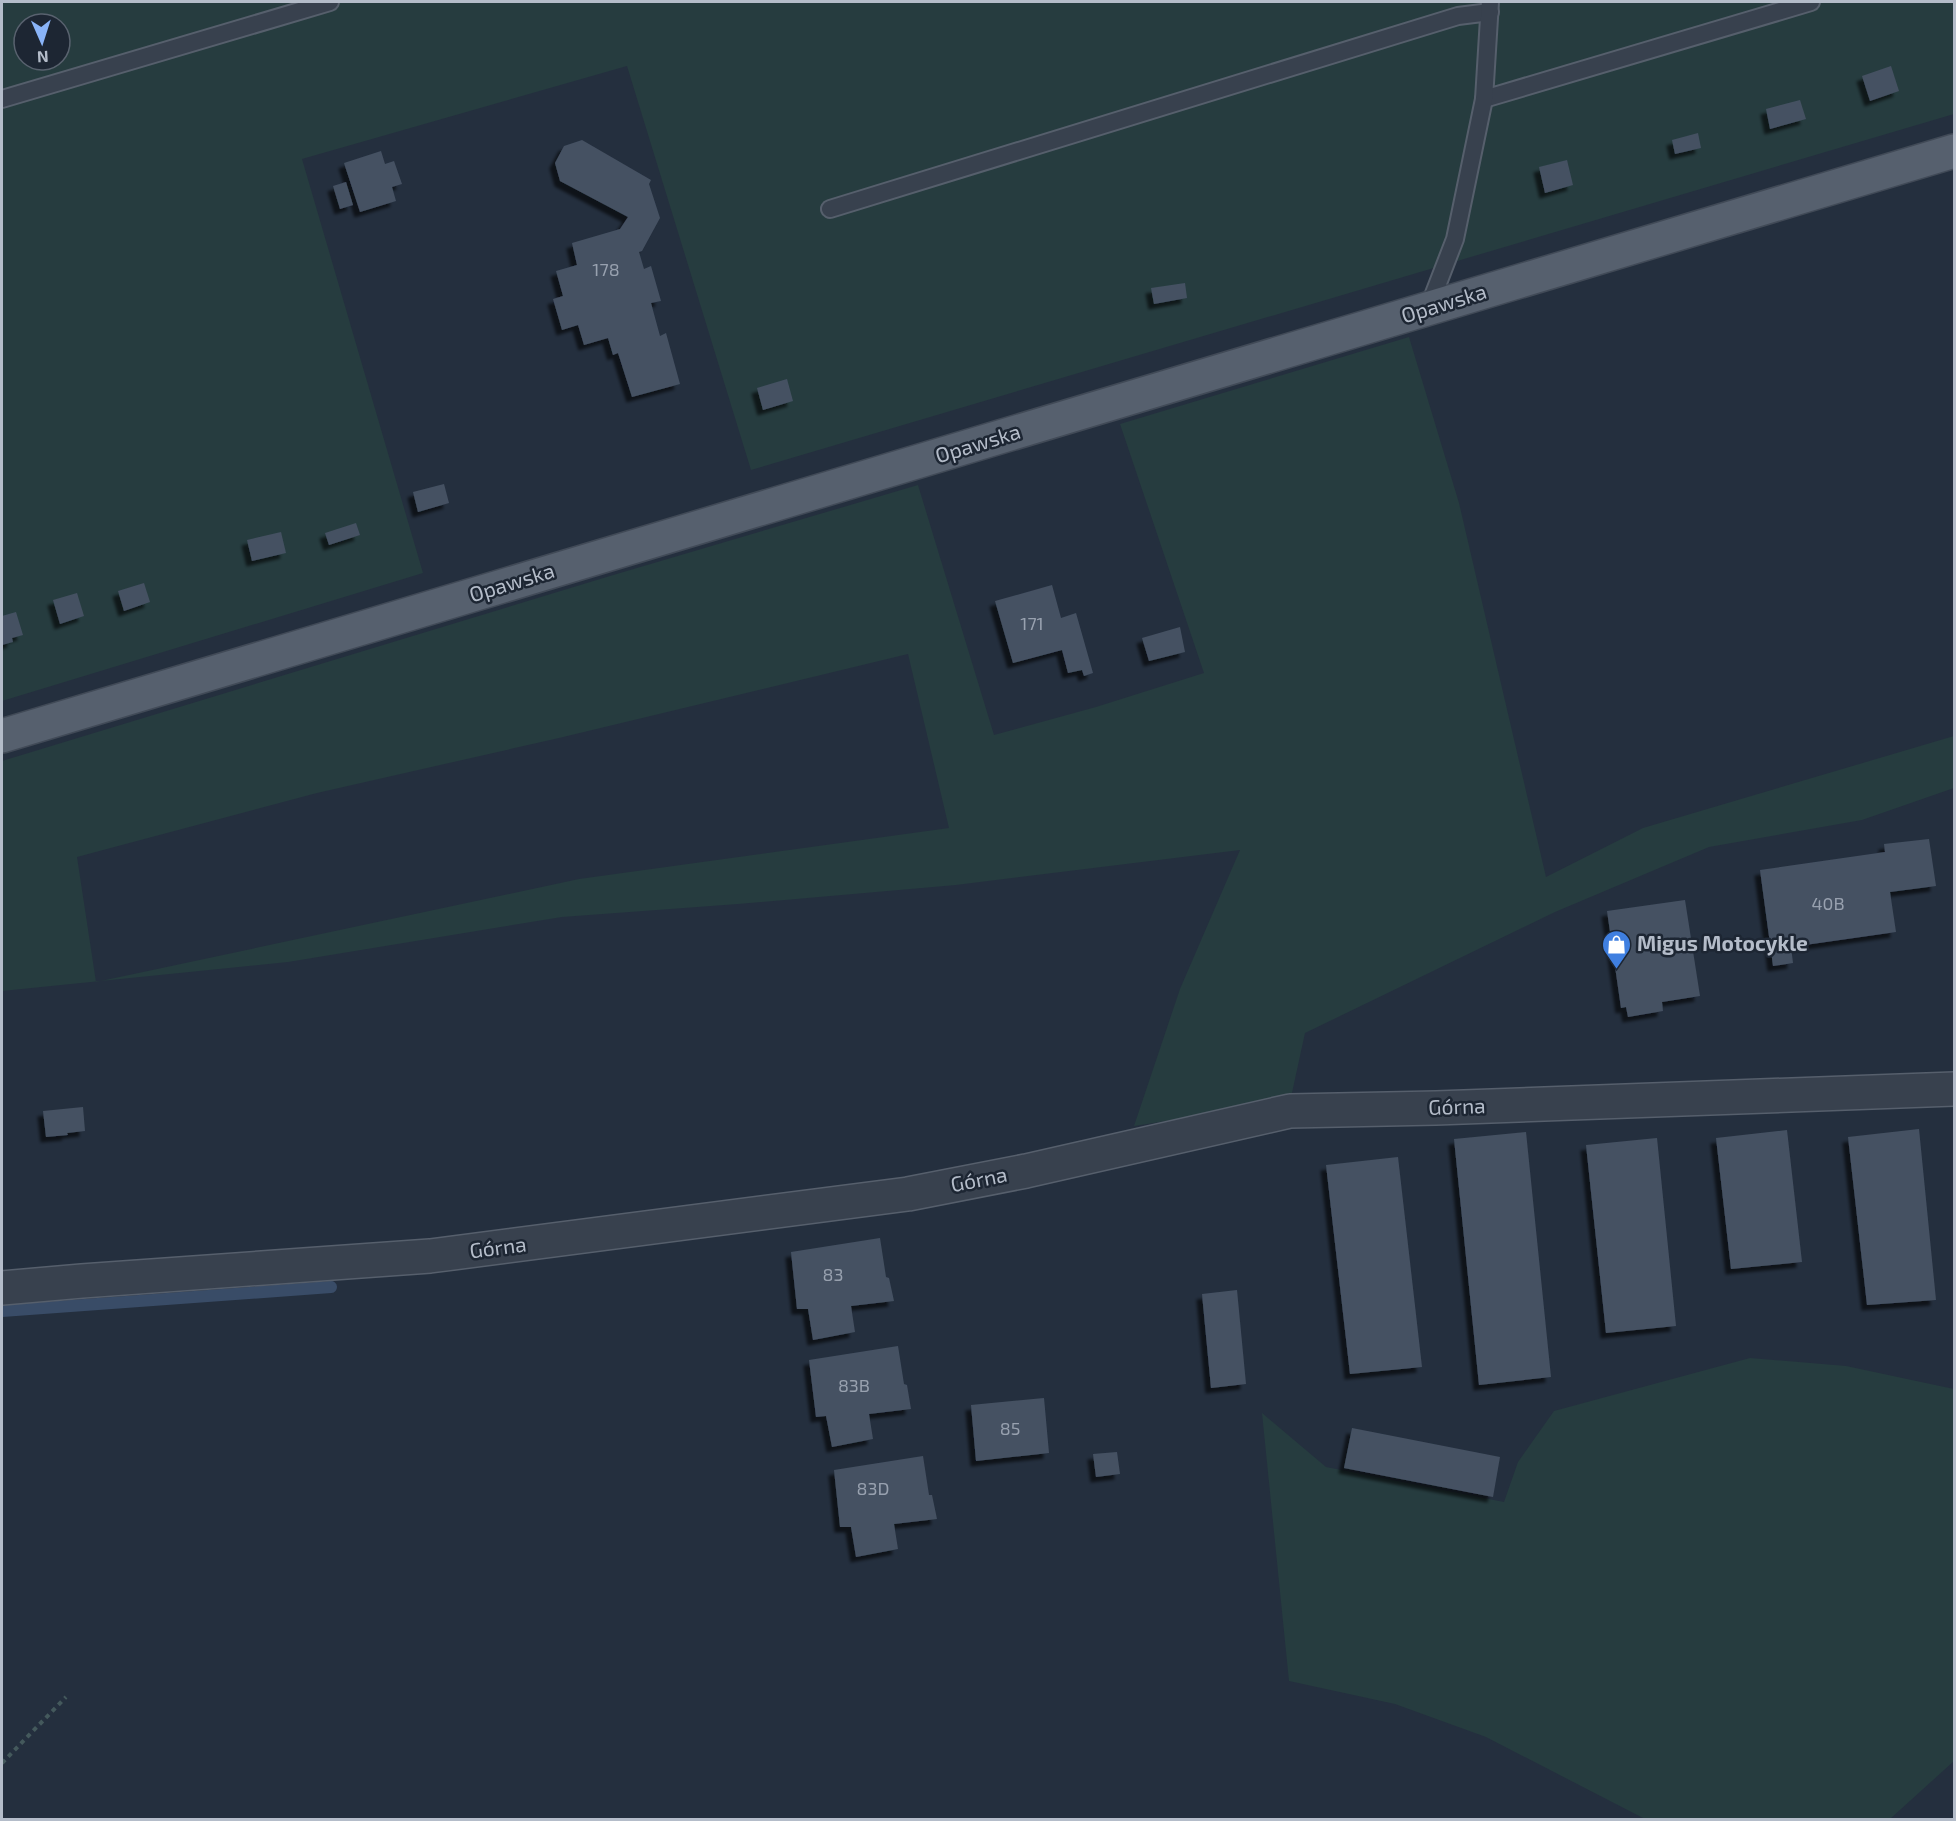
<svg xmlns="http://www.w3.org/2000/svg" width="1956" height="1821" font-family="'Exo 2',sans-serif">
<defs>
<filter id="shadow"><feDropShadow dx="-5.5" dy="5.5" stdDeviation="1.5" flood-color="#0009"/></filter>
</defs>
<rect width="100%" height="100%" fill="#242f3e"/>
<g fill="#263c3f" fill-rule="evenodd">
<path d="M2,2H1954V114L751,470L627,66L302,159L423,573L2,701ZM24,24H60V60H24Z"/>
<path d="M1409,337L1459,503L1546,877L1643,828L1954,736V788L1862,820L1709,847L1555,912L1305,1033L1290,1102L1134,1126L1180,989L1240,850L956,885L738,904L562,917L288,962L2,991V761L610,576L918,485L994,735L1096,707L1204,673L1120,424ZM908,654L949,828L579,879L96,982L77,857L317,793L559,738Z"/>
<polygon points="1750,1358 1846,1366 1954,1389 1954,1761 1890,1819 1645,1819 1486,1737 1395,1704 1289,1681 1262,1413 1326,1467 1504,1502 1518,1462 1554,1411"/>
</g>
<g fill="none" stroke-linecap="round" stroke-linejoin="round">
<polyline stroke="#394c67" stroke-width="12" points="2,1311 331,1287"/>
</g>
<g fill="#455162" filter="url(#shadow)">
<polygon points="1891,66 1899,91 1870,101 1862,76"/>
<polygon points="1800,100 1806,119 1770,129 1766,109"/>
<polygon points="1698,133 1701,148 1675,154 1672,140"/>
<polygon points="582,140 651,180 649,184 660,218 642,251 639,252 644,269 651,266 661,301 651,303 660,336 666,333 680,384 632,397 618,353 613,355 608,338 584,345 578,325 562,330 553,299 563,296 556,271 577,265 572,243 620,229 628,217 560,181 555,163 564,146"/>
<polygon points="381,151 385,164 394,161 402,184 392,187 396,201 360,212 344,163"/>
<polygon points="1567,160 1573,185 1545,193 1539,167"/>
<polygon points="346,182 353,205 340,209 333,186"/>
<polygon points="1185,283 1187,298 1154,304 1151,288"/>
<polygon points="787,379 793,401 763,410 757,388"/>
<polygon points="444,484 449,503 418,512 413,492"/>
<polygon points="356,523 360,535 329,545 325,533"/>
<polygon points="281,532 286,553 252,561 247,540"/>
<polygon points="144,583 150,602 124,611 118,591"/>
<polygon points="1052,585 1061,618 1076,613 1093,673 1084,676 1082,670 1068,673 1062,650 1013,663 995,601"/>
<polygon points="77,593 84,616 60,624 53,600"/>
<polygon points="16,612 23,635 12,638 13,642 2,645 2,616"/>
<polygon points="1180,627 1185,652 1149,661 1142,638"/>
<polygon points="1929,839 1936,886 1890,892 1896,932 1791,947 1793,963 1773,966 1760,870 1885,852 1884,844"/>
<polygon points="1685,900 1700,996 1662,1002 1663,1011 1628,1017 1626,1007 1621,1008 1607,911"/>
<polygon points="83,1107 85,1131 67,1133 68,1135 46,1137 43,1111"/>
<polygon points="1919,1129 1936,1300 1867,1305 1848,1137"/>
<polygon points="1787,1130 1802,1262 1731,1269 1716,1138"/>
<polygon points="1526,1132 1551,1377 1479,1385 1454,1139"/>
<polygon points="1657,1138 1676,1326 1606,1333 1586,1145"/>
<polygon points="1398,1157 1422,1367 1350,1374 1326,1165"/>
<polygon points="880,1238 886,1277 889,1278 894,1301 851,1306 855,1332 813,1340 808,1309 797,1309 791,1252"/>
<polygon points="1237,1290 1246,1384 1211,1388 1202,1294"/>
<polygon points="898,1346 904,1384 907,1385 911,1409 869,1414 873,1439 832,1447 826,1416 816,1417 809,1360"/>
<polygon points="1044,1398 1049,1453 976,1461 971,1405"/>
<polygon points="1352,1428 1500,1457 1493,1497 1344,1468"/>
<polygon points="1117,1452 1120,1474 1096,1477 1093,1454"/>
<polygon points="923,1456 929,1495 932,1495 937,1519 894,1524 898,1549 856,1557 851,1527 840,1527 834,1470"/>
</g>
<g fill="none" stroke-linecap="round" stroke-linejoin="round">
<defs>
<g id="service">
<polyline points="2,99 330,2"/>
<polyline points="1484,99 1811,2"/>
<polyline points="830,209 1458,16 1490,12"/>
<polyline points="1428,309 1455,239 1484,99 1490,2"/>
</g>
<polyline id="minor" points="2,1288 82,1281 430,1256 908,1194 1026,1171 1290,1111 1436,1108 1954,1089"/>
<polyline id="primary" points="2,736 1954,151"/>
</defs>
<use href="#service" stroke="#565f6c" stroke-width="20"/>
<use href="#minor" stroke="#565f6c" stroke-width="36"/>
<use href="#primary" stroke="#414a57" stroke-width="36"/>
<polyline stroke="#44595c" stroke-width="4" stroke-dasharray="4.5 4.5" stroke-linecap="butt" points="2,1763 66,1697"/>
<use href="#service" stroke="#38414e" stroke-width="16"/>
<use href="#minor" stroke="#38414e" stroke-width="33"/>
<use href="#primary" stroke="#56606e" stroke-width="33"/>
</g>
<defs>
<symbol id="shop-pin" viewBox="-11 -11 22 30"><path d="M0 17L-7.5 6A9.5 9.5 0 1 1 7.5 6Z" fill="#3f7fe0" stroke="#1d2633"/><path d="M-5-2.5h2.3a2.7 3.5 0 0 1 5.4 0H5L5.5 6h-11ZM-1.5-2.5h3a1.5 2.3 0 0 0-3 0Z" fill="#fff"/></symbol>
</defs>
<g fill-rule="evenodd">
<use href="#shop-pin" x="1600" y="928" width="33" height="45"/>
</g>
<g text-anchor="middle" stroke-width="5" stroke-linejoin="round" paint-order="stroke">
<g font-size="18" fill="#98a1af">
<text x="606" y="276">178</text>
<text x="1032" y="630">171</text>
<text x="1828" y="910">40B</text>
<text x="833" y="1281">83</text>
<text x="854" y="1392">83B</text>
<text x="1010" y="1435">85</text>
<text x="873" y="1495">83D</text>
</g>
<g font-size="21" fill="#b4bcc9" stroke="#1d2633">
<text transform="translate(1444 304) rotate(-17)" y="7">Opawska</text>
<text transform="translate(978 444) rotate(-17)" y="7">Opawska</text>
<text transform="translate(512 583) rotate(-17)" y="7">Opawska</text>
<text transform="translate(1457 1107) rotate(-2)" y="7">Górna</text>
<text transform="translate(979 1180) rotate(-11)" y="7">Górna</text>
<text transform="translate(498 1248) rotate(-7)" y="7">Górna</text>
</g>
<g font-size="21" font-weight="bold" fill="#b4bcc9" stroke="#1d2633" text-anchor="start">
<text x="1637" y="951">Migus Motocykle</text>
</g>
</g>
<rect width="1956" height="1821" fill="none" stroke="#b4bcc9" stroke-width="6"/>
<g transform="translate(42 42) rotate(177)"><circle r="28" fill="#1d2633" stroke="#59626f" stroke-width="1.5"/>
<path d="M0-4.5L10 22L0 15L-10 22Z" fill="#8ab4f8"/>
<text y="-9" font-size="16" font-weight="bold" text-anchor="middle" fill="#b4bcc9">N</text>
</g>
</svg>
